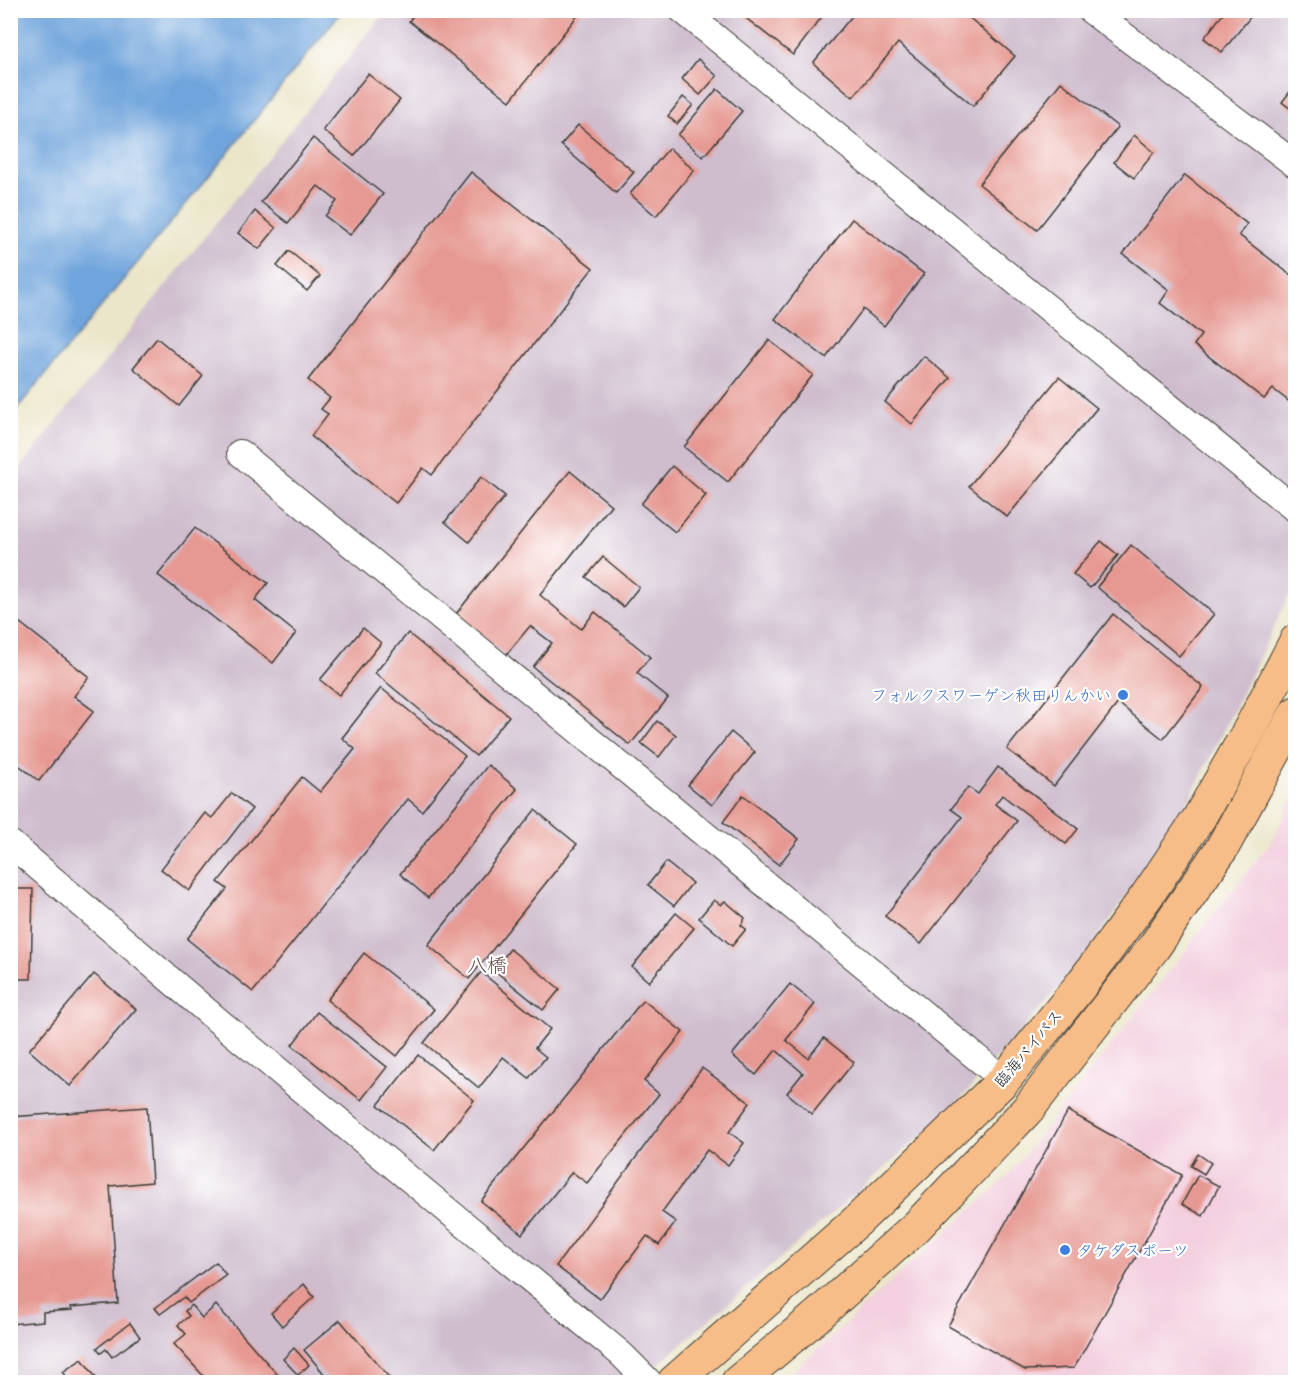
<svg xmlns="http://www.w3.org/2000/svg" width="1306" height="1393" font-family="'Architects Daughter','Klee One',sans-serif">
<rect width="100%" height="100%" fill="#fff"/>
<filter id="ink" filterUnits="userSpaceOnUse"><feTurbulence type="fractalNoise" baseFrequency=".0167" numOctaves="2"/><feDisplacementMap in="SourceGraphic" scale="12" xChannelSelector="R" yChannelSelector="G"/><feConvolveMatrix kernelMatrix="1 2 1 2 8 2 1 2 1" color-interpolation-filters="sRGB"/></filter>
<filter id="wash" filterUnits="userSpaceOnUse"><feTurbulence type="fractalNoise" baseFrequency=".008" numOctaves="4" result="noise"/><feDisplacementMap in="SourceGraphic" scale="24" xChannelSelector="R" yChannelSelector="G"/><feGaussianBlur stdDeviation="1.35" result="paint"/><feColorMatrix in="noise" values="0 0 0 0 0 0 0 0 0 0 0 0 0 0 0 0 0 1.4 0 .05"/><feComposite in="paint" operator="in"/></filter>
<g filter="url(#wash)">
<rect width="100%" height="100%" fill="#ebe6c9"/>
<polygon fill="#f3cfdf" points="1295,793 1295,1382 781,1382 1007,1177 1274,838"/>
<polygon fill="#cfbdce" points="386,11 1295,11 1295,584 1180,819 1078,966 950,1111 638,1382 11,1382 10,480"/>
<polygon fill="#70a4dc" stroke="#46607c" stroke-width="1.5" points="11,10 342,11 228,153 11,416"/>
<g id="blocks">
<g fill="#e69992">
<polygon points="417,10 582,10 510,101 409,21"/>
<polygon points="745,10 827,10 793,55 742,15"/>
<polygon points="857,10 960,10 1015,56 973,106 898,43 853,97 813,63"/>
<polygon points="1226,10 1256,10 1222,52 1204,38"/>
<polygon points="698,59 717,76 700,95 682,79"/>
<polygon points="368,74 400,100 354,156 323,130"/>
<polygon points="1061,82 1118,127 1037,230 979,184"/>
<polygon points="1296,84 1296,113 1282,102"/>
<polygon points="717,89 742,111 703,157 678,135"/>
<polygon points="683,97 693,105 677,124 668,116"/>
<polygon points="578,125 634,172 616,193 561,145"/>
<polygon points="1134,135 1154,152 1134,178 1114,162"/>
<polygon points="313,138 383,194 350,235 325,216 337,201 318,186 288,223 261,202"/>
<polygon points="669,148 694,170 656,216 630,194"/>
<polygon points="471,172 593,268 432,475 423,468 396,503 311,436 328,414 321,409 330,398 308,380"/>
<polygon points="1185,175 1247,224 1239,235 1296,279 1296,407 1273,389 1264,399 1194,345 1201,335 1160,303 1169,290 1123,254"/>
<polygon points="255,211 276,228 259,249 238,233"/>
<polygon points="852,219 924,274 884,326 863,309 826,358 775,319"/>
<polygon points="289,251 320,276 307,291 277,266"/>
<polygon points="157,338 203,376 179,406 133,368"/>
<polygon points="769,340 813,375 728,482 684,447"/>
<polygon points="924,356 950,378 912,424 885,402"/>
<polygon points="1059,377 1097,408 1007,517 969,486"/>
<polygon points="672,466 706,495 675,532 641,504"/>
<polygon points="570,471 611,505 540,595 581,629 595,612 650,657 637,673 668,698 630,745 533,667 552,643 530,626 506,655 456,614"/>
<polygon points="481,477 505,496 469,542 445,522"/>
<polygon points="195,528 268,583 255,600 296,633 273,663 158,575"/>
<polygon points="1101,541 1118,555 1090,588 1073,574"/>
<polygon points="1131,545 1214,614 1179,656 1097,587"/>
<polygon points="603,557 639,587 623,607 586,577"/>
<polygon points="1113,614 1203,687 1163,739 1118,703 1054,786 1007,749"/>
<polygon points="10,615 89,677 74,696 94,711 39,781 16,763 10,769"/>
<polygon points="363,628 381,643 339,695 320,680"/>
<polygon points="408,633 509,716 476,756 375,673"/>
<polygon points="381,688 465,756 422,811 408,799 253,992 187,939 227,889 218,882 302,777 320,792 355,749 342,738"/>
<polygon points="657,721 676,735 659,757 641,743"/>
<polygon points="731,732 755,752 712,805 688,785"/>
<polygon points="488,765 517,789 428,898 400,874"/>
<polygon points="998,767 1078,829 1066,844 1002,795 995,804 1017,821 921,944 885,916 962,817 951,809 968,787 978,794"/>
<polygon points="232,793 252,809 189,891 161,869 205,813 212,818"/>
<polygon points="743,795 799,839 779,865 723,822"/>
<polygon points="535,810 577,844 469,979 428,945"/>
<polygon points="666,862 692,883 674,906 648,885"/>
<polygon points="10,889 33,889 31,979 13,979 12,993 10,993"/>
<polygon points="714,900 721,905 725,901 745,918 741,925 746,929 732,946 699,918"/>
<polygon points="676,913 694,928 649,982 632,967"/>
<polygon points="510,949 560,989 543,1010 494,970"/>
<polygon points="364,953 434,1009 397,1056 327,1000"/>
<polygon points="481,972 550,1029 535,1048 546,1057 529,1078 503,1057 479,1088 424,1043"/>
<polygon points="94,974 136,1009 70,1086 29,1050"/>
<polygon points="790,984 815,1004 786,1040 808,1058 824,1038 854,1062 812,1114 787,1093 803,1073 776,1050 756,1075 732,1055"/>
<polygon points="643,1000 683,1032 644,1081 659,1094 587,1183 572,1172 522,1234 481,1201"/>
<polygon points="317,1012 387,1067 361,1100 292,1045"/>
<polygon points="418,1055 474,1100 434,1150 378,1105"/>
<polygon points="702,1068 750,1103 729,1132 744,1143 728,1165 707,1150 662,1212 676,1222 659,1245 647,1236 600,1299 556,1266"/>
<polygon points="147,1107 152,1182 110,1186 118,1303 71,1307 72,1310 43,1312 43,1321 10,1324 10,1117"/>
<polygon points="1068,1111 1182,1175 1074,1368 1025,1370 948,1326"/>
<polygon points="1198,1154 1211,1163 1204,1174 1191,1166"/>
<polygon points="1198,1175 1219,1186 1203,1216 1182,1204"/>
<polygon points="216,1262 226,1275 189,1303 184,1297 160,1314 155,1308"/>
<polygon points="304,1284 314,1297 282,1326 271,1313"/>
<polygon points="191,1305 202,1318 216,1305 284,1382 209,1382 174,1344 186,1334 178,1325 189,1316 185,1311"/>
<polygon points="340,1320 393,1382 331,1382 304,1350"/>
<polygon points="130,1323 140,1337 112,1357 106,1349 101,1353 97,1348"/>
<polygon points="294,1348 309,1365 298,1375 283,1359"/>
<polygon points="82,1359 97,1379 91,1382 71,1382 63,1372"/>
</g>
</g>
</g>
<g filter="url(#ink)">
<use href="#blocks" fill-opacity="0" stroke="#3b3a36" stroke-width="1.5"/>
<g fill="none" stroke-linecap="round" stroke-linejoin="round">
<defs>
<g id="minor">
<polyline points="682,10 1296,510"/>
<polyline points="1090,10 1296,165"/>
<polyline points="240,453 1004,1080"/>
<polyline points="10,843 216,1019 621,1354 649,1382"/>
</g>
<g id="highway">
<polyline points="674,1382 857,1221 1004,1080 1081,985 1146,897 1199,818 1251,727 1296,641"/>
<polyline points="738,1382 816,1317 917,1226 1028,1109 1154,947 1222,848 1296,713"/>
</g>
</defs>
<use href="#minor" stroke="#3b3a36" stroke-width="28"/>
<use href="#highway" stroke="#3b3a36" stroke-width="35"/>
<use href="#minor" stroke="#fff" stroke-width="26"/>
<use href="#highway" stroke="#f7bd88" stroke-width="33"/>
</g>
</g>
<g fill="#3f7fe0" stroke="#fff" stroke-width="2">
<circle cx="1123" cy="695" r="6"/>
<circle cx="1065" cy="1250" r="6"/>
</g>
<g text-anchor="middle" stroke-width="4.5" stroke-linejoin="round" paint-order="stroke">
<g font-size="16" fill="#366cbe" stroke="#fff" text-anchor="end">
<text x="1111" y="701">フォルクスワーゲン秋田りんかい</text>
<text x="1077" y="1256" text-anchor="start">タケダスポーツ</text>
</g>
<g font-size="16" fill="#1c1c1c" stroke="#fff">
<text transform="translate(1028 1048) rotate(-50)" y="6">臨海バイパス</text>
</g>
<g font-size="20" fill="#634845" stroke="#fff">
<text x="487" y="972">八橋</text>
</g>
</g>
<rect width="1306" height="1393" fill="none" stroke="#fff" stroke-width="36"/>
</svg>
